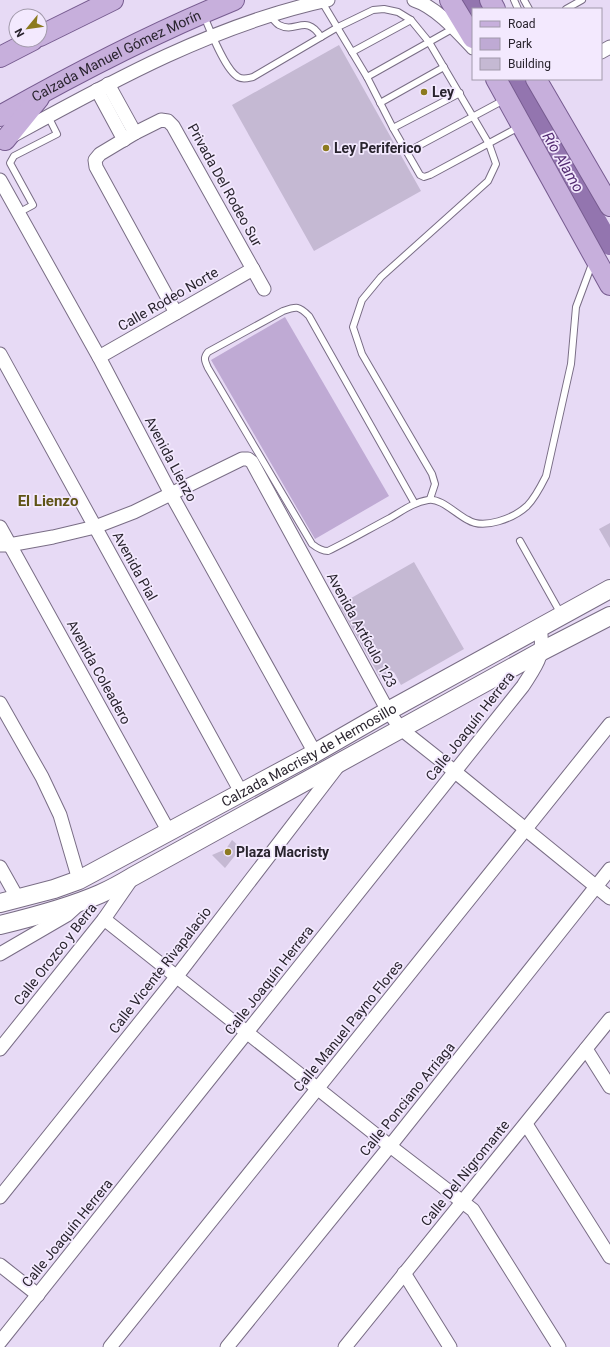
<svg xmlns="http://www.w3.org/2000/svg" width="610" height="1347" font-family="Roboto,sans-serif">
<rect width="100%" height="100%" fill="#e7daf5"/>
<polygon fill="#bfaad4" points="285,317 389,496 315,539 211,360"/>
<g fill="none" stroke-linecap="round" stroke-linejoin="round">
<g stroke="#9375af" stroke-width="20">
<polyline points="471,0 476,9"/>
<polyline points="516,79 610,245"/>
</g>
</g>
<g fill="#c5b9d3">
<polygon points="339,45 421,191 314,251 232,105"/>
<polygon points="610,523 610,548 599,529"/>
<polygon points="414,562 464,649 401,685 394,672 381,679 339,605"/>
<polygon points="232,840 241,848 225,868 212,855 226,849"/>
</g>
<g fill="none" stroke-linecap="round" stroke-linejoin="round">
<defs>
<g id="lane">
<polyline points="514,0 518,9"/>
<polyline points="524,0 529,9"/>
<polyline points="322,2 367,77 393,128 420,175 424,177 430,175 519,127"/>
<polyline points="566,9 582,0"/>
<path d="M204,16C210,30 225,70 238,77C243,80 248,78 253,77L338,27L373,10L384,9L398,12L411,20L429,42L489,144L496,164L488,181L381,277L362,300L353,327L362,354L432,474L435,484L430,499"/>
<path d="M270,16C273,19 276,23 279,25C296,34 306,13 321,37"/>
<polyline points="352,52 411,20"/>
<polyline points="367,77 454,28"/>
<polyline points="380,103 444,67"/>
<polyline points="393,128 460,93"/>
<polyline points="407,152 504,100"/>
<polyline points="18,213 33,205 10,163 14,156 57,134 48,116"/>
<path d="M415,504L309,316C299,306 297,306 283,311L208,352C203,358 205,361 208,368L312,544C317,548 322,551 328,551C349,541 369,529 390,518C402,511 414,502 428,500C440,497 457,515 468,520C484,530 514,518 527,506C535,498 541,486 546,476L571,364L576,307L592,264"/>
<polyline points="520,541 561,614"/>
</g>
<g id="street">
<path d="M414,0C436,7 457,31 473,48"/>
<polyline points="601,52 610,47"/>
<polyline points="108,84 135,133"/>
<polyline points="97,90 124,140"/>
<path d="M14,135C114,80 216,24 328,0"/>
<polyline points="0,180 99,357 171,494 315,753"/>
<polyline points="176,313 96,167 95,160 100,154 135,133 161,120 168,121 173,126 264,289"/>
<polyline points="0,354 241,792"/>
<polyline points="99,357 253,269"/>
<polyline points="0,527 169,832"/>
<polyline points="0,545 9,545 53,537 95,527 134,512 242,459 248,459 252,462 388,711 401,729 454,771 610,898"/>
<polyline points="0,703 42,777 60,815 79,880"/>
<polyline points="0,867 18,899"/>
<polyline points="104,919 390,1146 473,1210 559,1347"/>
<polyline points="0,954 67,915 78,905"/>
<polyline points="0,1049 104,919 131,880"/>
<polyline points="586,1049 610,1087"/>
<polyline points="526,1124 610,1257"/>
<polyline points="0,1197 177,976 338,766"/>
<polyline points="0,1265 38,1295"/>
<polyline points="404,1273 450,1347"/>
<path d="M0,1342L523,686C537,664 545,656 540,628"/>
<polyline points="110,1347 610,724"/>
<polyline points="227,1347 390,1146 610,869"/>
<polyline points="345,1347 610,1019"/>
</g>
<g id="secondary">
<path id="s1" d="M0,903L54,889L79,880L315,753L388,711L610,589"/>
<path d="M0,925C33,917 68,908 100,894C111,889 122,883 132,877L542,651L610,616"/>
</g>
<g id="primary">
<polyline points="450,0 473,38"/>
<polyline points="490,0 495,9"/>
<polyline points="40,36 113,0"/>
<polyline points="0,57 33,40"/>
<polyline points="496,79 610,285"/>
<polyline points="536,79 610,206"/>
<path id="s2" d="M0,116C76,73 153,33 234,0"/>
<polyline points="5,140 39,98"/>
</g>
</defs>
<use href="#lane" stroke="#796d85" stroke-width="8"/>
<use href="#street" stroke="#796d85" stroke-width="15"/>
<use href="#secondary" stroke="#796d85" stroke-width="20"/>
<use href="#primary" stroke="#775c90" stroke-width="22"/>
<use href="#lane" stroke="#fff" stroke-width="6"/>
<use href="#street" stroke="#fff" stroke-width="13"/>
<use href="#secondary" stroke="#fff" stroke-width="18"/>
<use href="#primary" stroke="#c7afdc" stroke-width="20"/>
</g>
<g fill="#8c7a1f" stroke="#f3e9fe" stroke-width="1.5">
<circle cx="424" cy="92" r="4"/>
<circle cx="326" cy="148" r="4"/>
<circle cx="228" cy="852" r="4"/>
</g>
<g text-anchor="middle" stroke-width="3.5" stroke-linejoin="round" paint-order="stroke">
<g font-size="14" fill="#29242e" stroke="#f3e9fe">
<text dy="5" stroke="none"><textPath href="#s2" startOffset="131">Calzada Manuel Gómez Morín</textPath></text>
<text transform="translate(225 185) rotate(61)" y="5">Privada Del Rodeo Sur</text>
<text transform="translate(168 299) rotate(-30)" y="5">Calle Rodeo Norte</text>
<text transform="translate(171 459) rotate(62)" y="5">Avenida Lienzo</text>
<text transform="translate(135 566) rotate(61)" y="5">Avenida Pial</text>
<text transform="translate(362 630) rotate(61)" y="5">Avenida Artículo 123</text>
<text transform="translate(99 672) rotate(61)" y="5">Avenida Coleadero</text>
<text transform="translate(470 726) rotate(-52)" y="5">Calle Joaquín Herrera</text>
<text dy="5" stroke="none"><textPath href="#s1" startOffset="344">Calzada Macristy de Hermosillo</textPath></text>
<text transform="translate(55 954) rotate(-52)" y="5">Calle Orozco y Berra</text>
<text transform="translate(160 970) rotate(-52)" y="5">Calle Vicente Rivapalacio</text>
<text transform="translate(269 980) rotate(-52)" y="5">Calle Joaquín Herrera</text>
<text transform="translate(348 1026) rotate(-51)" y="5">Calle Manuel Payno Flores</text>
<text transform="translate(407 1099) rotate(-51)" y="5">Calle Ponciano Arriaga</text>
<text transform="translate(465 1173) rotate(-51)" y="5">Calle Del Nigromante</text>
<text transform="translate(67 1233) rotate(-51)" y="5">Calle Joaquín Herrera</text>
</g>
<g font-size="14" font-weight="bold" fill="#29242e" stroke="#f3e9fe" text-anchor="start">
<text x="432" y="97">Ley</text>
<text x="334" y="153">Ley Periferico</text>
<text x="236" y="857">Plaza Macristy</text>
</g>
<g font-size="15" font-style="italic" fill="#522a71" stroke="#f3e9fe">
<text transform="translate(563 162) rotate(60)" y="5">Río Alamo</text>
</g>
<g font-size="15" font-weight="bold" fill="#5f5316" stroke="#f3e9fe">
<text x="48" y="506">El Lienzo</text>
</g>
</g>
<rect x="472" y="8" width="130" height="72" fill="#f3e9fe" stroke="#a29aab"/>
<rect x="480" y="21" width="20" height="6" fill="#c7afdc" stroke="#a29aab"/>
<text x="508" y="28" font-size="12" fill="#29242e">Road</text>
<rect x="480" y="38" width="20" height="12" fill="#bfaad4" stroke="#a29aab"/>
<text x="508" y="48" font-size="12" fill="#29242e">Park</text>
<rect x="480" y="58" width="20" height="12" fill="#c5b9d3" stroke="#a29aab"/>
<text x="508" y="68" font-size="12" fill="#29242e">Building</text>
<g transform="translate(28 28) rotate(241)"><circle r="19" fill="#f3e9fe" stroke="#a29aab"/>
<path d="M0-3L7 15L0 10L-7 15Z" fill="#8c7a1f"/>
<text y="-6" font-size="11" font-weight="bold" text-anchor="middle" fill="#29242e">N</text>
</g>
</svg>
